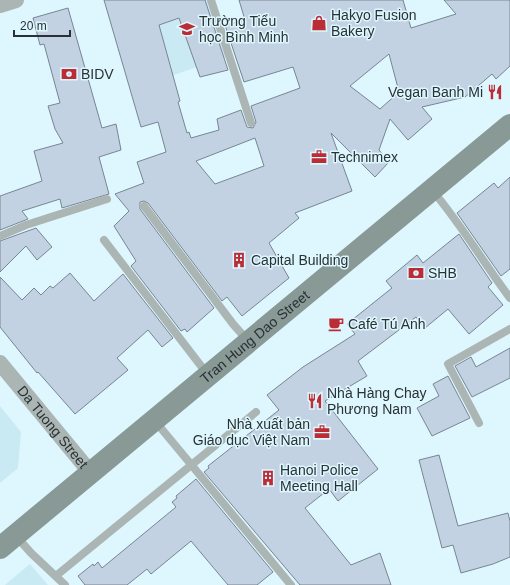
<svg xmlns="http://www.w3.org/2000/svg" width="510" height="585" font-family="Arial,sans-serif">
<rect width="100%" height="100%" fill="#def7fe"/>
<g fill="#c9eaf3">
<polygon points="149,0 208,0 226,57 171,76"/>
<polygon points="0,406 21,432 18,468 0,483"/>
<polygon points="30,564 48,585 5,585"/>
</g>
<g fill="#c3d2e2" stroke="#778593" fill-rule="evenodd">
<path d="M104,0H205L228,70L200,77L179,18L159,25L180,101L178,102L187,133L189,132L191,138L219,130L217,119L241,110L247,127L253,128L256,122L251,106L300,88L293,67L244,82L225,25L245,20L239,0H403L411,28L456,14L444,0H510V66L496,79L492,74L465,97L422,107L432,119L408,140L390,119L379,150L389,162L375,177L331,133L352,191L295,213L299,218L269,243L289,278L242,316L227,297L222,301L148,203L144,201L140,202V209L214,308L187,332L185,329L181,331L131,266L136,261L114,226L129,211L115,194L144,183L137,162L166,152L158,122L141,127ZM389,54L399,92L380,109L350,86ZM255,138L264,166L215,184L196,161Z"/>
<polygon points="68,8 102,128 116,124 121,150 99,157 109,194 62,208 60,199 22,211 28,219 0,230 0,196 42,181 34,151 63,143 55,129 48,106 60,103 44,44 40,45 33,18"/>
<polygon points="510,177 510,269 501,276 457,213 494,183 498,188"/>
<polygon points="36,228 52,247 37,260 26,246 0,272 0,241"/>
<polygon points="459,234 492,283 488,287 503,305 469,334 448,309 425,328 416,317 358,361 367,376 325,401 378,469 338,501 329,489 305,508 351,565 380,553 391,585 300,585 204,472 209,468 208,466 279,410 267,395 303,367 355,334 347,324 392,288 386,281 417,255 423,263"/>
<polygon points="70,273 94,301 123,274 173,338 162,347 148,330 117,358 128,370 75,414 38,372 37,373 0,327 0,277 22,300 34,288 41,295 50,286 53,288"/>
<polygon points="510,348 510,378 472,397 455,366 471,357 476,367"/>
<polygon points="448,376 470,418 432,436 417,408 439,396 433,384"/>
<polygon points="439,455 458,526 508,513 510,521 510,557 493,564 461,573 453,545 442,548 419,460"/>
<polygon points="196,479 273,572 257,585 228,585 191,541 151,574 147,569 127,585 85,585 78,576 93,564 94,566 98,562 102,568 176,507 172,502 177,498 176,496"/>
</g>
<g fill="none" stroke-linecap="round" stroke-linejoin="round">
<g stroke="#abb6b4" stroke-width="8">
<polyline points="211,0 251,123"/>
<path d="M432,190C461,224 483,262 510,298"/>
<polyline points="144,206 233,324 248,341"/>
<polyline points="0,236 26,225 107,199"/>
<polyline points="104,240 208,375"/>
<polyline points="155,421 291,585"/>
<polyline points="479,423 448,364 510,329"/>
<polyline points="16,536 31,553 65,585"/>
<polyline points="57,575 256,412"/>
</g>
<g stroke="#abb6b4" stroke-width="16">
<polyline points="0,5 16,0"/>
<path id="s1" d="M0,363L90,472"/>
</g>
<path stroke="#899995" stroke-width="22" id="s2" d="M0,548L510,125"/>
</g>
<defs>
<symbol id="shop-bare" viewBox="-9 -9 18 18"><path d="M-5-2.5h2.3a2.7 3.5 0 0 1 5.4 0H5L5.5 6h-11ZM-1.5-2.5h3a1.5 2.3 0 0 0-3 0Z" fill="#bc2c35" stroke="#def7fe" stroke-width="2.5" paint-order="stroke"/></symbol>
<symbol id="school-bare" viewBox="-9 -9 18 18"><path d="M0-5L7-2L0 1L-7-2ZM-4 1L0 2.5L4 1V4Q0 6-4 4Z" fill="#bc2c35" stroke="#def7fe" stroke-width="2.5" paint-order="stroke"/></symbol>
<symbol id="bank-bare" viewBox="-9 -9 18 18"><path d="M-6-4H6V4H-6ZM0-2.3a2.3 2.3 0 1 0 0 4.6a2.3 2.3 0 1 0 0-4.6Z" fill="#bc2c35" stroke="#def7fe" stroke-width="2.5" paint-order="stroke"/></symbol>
<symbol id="restaurant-bare" viewBox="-9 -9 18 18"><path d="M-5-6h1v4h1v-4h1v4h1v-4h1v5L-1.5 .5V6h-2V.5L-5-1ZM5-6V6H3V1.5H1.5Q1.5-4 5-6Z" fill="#bc2c35" stroke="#def7fe" stroke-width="2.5" paint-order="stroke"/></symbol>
<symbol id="office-bare" viewBox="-9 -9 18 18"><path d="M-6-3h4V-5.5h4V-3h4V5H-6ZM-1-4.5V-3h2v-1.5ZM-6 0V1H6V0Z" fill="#bc2c35" stroke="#def7fe" stroke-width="2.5" paint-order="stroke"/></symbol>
<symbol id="building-bare" viewBox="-9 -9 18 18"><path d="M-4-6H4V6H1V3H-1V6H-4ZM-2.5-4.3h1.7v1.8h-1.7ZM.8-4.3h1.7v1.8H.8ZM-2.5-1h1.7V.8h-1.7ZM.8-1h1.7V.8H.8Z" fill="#bc2c35" stroke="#def7fe" stroke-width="2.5" paint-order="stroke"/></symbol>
<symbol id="cafe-bare" viewBox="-9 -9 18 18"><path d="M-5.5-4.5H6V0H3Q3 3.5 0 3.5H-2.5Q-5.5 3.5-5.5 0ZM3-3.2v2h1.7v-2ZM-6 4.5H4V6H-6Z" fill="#bc2c35" stroke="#def7fe" stroke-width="2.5" paint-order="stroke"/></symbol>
</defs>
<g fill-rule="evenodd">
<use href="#shop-bare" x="308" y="12" width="22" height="22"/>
<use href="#school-bare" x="176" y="18" width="22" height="22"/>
<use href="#bank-bare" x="58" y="63" width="22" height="22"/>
<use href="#restaurant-bare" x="484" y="81" width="22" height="22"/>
<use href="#office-bare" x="308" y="146" width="22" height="22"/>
<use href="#building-bare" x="228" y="249" width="22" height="22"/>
<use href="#bank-bare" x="405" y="262" width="22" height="22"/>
<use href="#cafe-bare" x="325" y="313" width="22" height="22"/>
<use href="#restaurant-bare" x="304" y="390" width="22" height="22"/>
<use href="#office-bare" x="311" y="421" width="22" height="22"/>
<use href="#building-bare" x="257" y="467" width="22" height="22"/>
</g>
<g text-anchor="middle" stroke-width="3" stroke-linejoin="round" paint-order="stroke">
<g font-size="14" fill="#283134" stroke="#def7fe" text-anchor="start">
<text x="331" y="20">Hakyo Fusion<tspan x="331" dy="16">Bakery</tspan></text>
<text x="199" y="26">Trường Tiểu<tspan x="199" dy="16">học Bình Minh</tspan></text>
<text x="81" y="79">BIDV</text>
<text x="483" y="97" text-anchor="end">Vegan Banh Mi</text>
<text x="331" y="162">Technimex</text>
<text x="251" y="265">Capital Building</text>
<text x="428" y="278">SHB</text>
<text x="348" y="329">Café Tú Anh</text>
<text x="327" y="398">Nhà Hàng Chay<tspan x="327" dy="16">Phương Nam</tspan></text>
<text x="310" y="429" text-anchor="end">Nhà xuất bản<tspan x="310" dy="16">Giáo dục Việt Nam</tspan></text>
<text x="280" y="475">Hanoi Police<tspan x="280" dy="16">Meeting Hall</tspan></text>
</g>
<g font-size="14" fill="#283134" stroke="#def7fe">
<text dy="5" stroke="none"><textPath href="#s2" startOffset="331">Tran Hung Dao Street</textPath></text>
<text dy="5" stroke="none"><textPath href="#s1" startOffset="83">Da Tuong Street</textPath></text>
</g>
</g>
<path d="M14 30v6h56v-6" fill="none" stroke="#283134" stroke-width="2"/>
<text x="20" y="30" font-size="12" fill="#283134" stroke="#def7fe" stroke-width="3" paint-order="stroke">20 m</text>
</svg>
